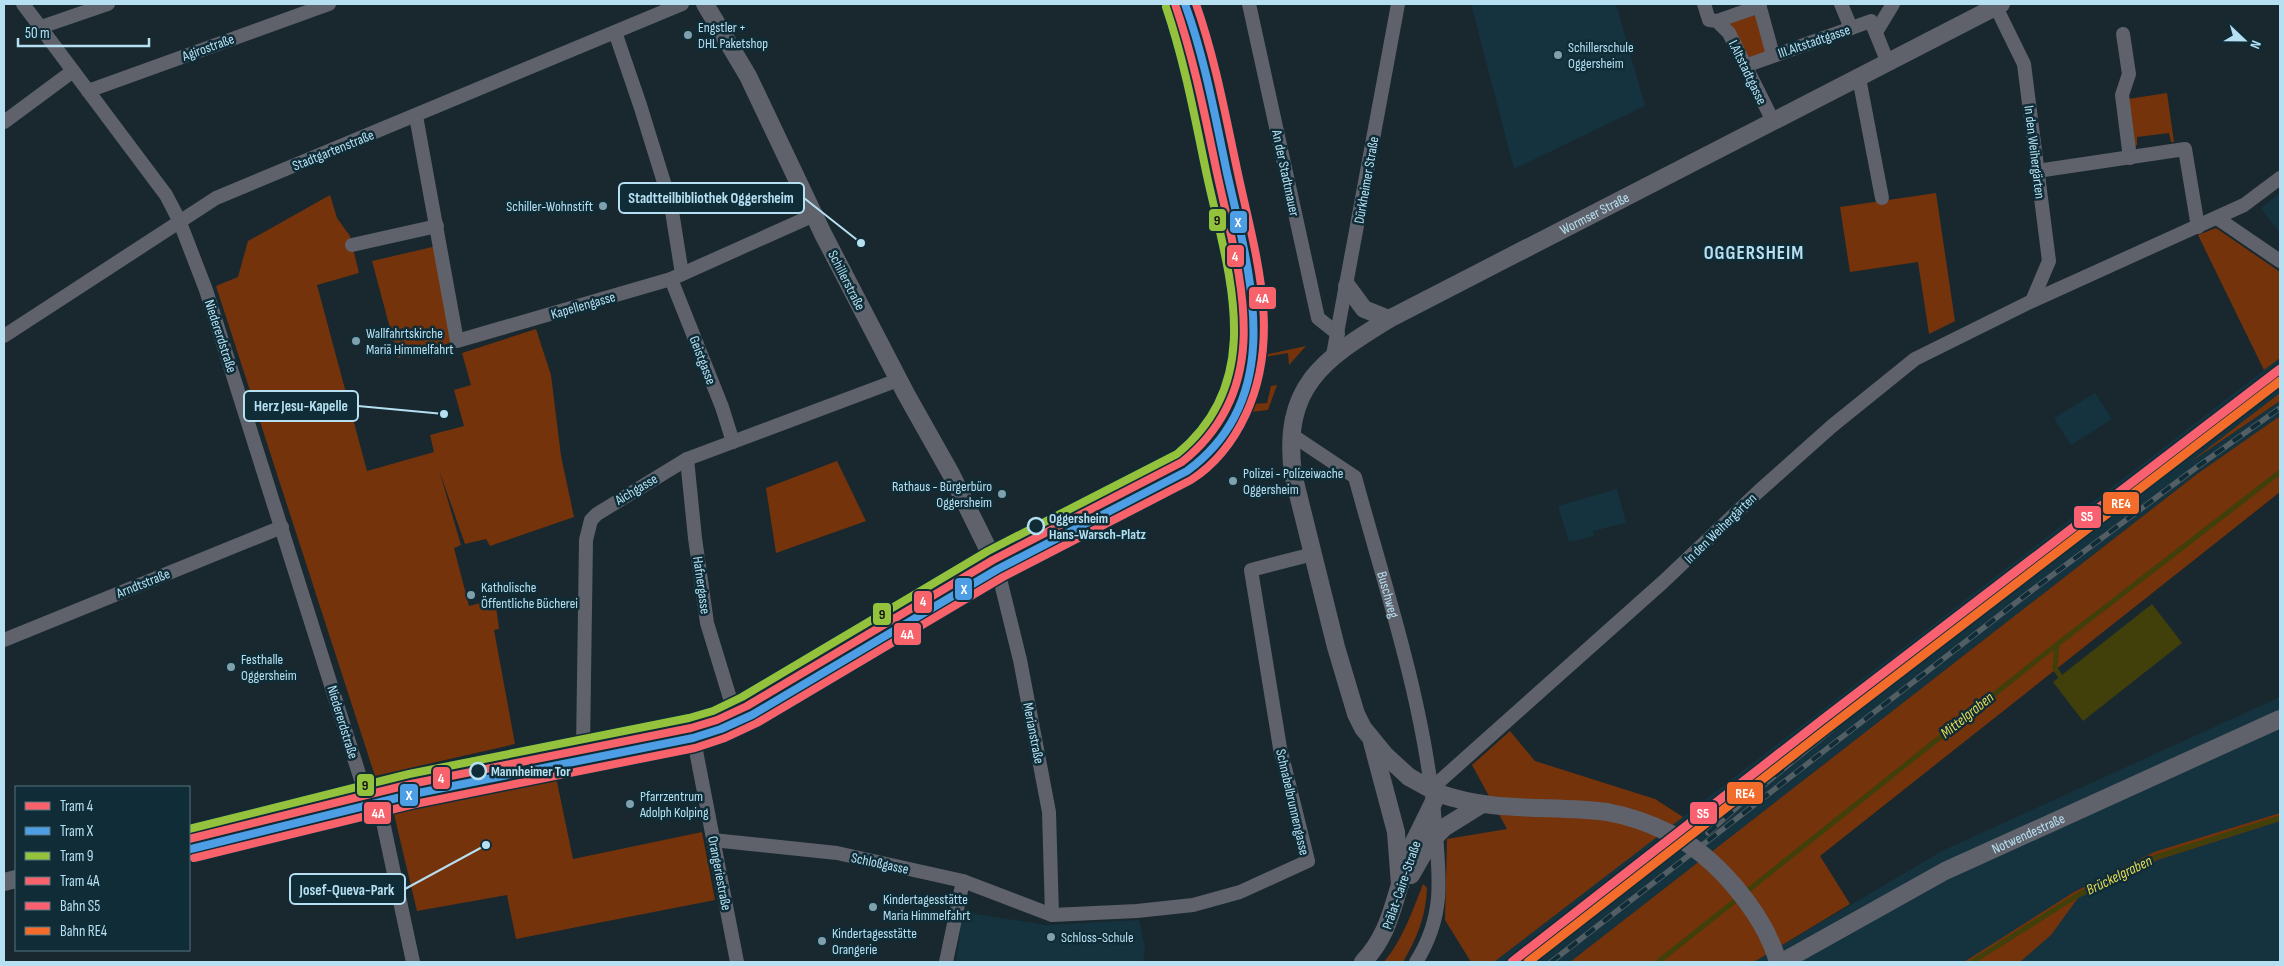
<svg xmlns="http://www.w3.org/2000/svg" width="2284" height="966" font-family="'Sofia Sans Condensed',sans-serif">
<rect width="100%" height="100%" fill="#18282e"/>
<g fill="#15333e">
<polygon points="1164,4 1178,4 1197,67 1245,295 1231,298 1184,71"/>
<polygon points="1471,4 1616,4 1645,106 1514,169"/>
<polygon points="2280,193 2280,233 2261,208"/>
<polygon points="2280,358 2280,393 2201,455 2280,401 2280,416 2197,474 1570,962 1494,962"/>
<polygon points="2095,393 2112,419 2071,445 2054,418"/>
<polygon points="1617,489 1626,523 1593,531 1594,536 1569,542 1558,506"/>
<polygon points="2280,697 2280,962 1754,962 1942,851"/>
<polygon points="963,912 1047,925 1139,920 1145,948 1143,962 956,962"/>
</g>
<g fill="#74330b">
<polygon points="1760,6 1773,55 1745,66 1717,21"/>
<polygon points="2167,93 2174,142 2171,142 2169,133 2137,137 2137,145 2135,146 2128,99"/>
<polygon points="1936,193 1955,321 1929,334 1918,262 1850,272 1840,207"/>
<polygon points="330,195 337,218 350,236 359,273 317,285 367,471 434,452 430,435 464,426 454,390 471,385 462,353 536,329 551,375 561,456 574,517 490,546 486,539 465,544 439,470 461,545 454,548 469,606 495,599 499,629 494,630 515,744 375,776 216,286 238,277 248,241"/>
<polygon points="2216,228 2280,272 2280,358 2264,370 2198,235"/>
<polygon points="441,245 457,341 398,358 372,261"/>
<polygon points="1306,346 1289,365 1288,353 1258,358 1255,372 1248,373 1250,358"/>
<polygon points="1246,384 1253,385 1251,404 1267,403 1271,386 1277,385 1268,410 1242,413"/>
<polygon points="2280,393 2280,401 2189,463"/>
<polygon points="2280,416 2280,492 1820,856 1850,904 1754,962 1570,962 2197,474"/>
<polygon points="837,461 866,521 776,553 766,488"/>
<polygon points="1510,731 1535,761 1655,799 1683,817 1494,962 1471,962 1445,920 1447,839 1507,829 1472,765"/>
<polygon points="556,777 573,859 702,832 715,900 516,939 507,895 417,911 393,810"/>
<polygon points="2280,813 2280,821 2157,860 2078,898 2051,935 2020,962 1964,962 2074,892 2154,852"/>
<path d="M1423,884L1427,888C1426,916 1417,938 1403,962H1384C1403,939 1412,912 1423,884Z"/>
</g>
<polygon fill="#413f0a" points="2152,604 2182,643 2083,721 2053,682"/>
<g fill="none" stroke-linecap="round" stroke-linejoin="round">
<g stroke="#413f0a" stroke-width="5">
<polyline points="2057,644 2055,668 2060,676"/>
<polyline points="1658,962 2046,653 2280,472"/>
<polyline points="1972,962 2078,895 2156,857 2280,818"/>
</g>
<g stroke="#5f616b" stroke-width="14">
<polyline points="23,4 166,195 179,220 206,290 361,780 380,808 413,962"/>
<polyline points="1249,4 1318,318 1338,334"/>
<polyline points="1704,4 1709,20 1717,21 1729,33 1773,121"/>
<polyline points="1759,4 1773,55"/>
<polyline points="1841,4 1851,28"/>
<polyline points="1996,7 2024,64 2049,261 2032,301"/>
<polyline points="1717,21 1760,6"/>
<polyline points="41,27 108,4"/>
<polyline points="615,32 640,105 671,205 682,274"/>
<polyline points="1876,32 1893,4"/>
<polyline points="2123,34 2129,74 2122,95 2130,158"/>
<polyline points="1745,66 1871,21 1888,63"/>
<polyline points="1859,78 1882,198"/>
<polyline points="88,91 329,4"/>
<polyline points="416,116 457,341 671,279 814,215"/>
<polyline points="4,122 73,71"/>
<polyline points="2037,171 2185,149 2198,227"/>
<polyline points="2217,218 2280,261"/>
<polyline points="352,245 437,226"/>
<polyline points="671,279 722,407 733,442"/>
<polyline points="4,336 216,198 682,4"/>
<polyline points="1333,355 1398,4"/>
<path id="s1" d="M1292,435L1355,477C1386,591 1425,705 1435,823C1437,848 1440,874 1438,898C1436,921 1428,943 1416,962"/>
<polyline points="687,459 695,538 707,623 733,708"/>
<polyline points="991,555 1000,579 1020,660 1049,812 1052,915"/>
<polyline points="4,640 282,527"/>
<polyline points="691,725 737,962"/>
<polyline points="583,748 586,540 591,520 597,514 687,459 898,380"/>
<polyline points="1432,788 1663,582 1759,491 1832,426 1915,359 2032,301 2244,205 2280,178"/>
<polyline points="713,840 837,853 963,881 1052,915 1137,911 1193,905 1240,892 1308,861 1280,748 1251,570 1313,554"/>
<polyline points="946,962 963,881"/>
</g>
<g stroke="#5f616b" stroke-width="18">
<polyline points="1347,286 1364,309 1389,319"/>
<polyline points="1372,742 1396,832 1400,885"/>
<path id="s2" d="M1409,777L1385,755L1363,728L1356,714L1336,647L1293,474C1282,387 1322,360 1389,319L2001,4"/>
<path d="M1438,793C1492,813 1551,805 1607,812"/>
<polyline points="189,835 402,785 691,725 713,717 752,698 991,555 951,474 906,394 823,234 748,76 705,4"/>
<polyline points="4,882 16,879"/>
<path d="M1363,962C1388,936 1392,908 1403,875"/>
<path id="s3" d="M1782,962L1945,871L2280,719"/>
</g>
<defs>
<g id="rail">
<polyline points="1708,833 1744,801 1836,726"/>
<polyline points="1551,962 2031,591 2197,467 2280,408"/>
</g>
</defs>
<use href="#rail" stroke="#545e65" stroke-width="5.5"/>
<use href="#rail" stroke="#0f2c37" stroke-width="4" stroke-dasharray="11" stroke-linecap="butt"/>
<g stroke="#5f616b" stroke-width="18">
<polyline points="1409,777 1438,793 1412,846"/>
<path d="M1607,812C1629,816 1649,823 1669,833C1715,855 1764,913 1778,962"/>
<polyline points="1411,875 1430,842 1445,827 1482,804"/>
</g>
<defs>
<polyline id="rail-1" points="1512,962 1822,720 2280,369"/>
<polyline id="rail-2" points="1528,962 1828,728 2280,381"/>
</defs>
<use href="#rail-1" stroke="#0f2c37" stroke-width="12"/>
<use href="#rail-2" stroke="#0f2c37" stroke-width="12"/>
<use href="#rail-1" stroke="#f96170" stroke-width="9"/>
<use href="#rail-2" stroke="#f36c2b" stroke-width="9"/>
<defs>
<path id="tram-1" d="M189,839L411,784L691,728L717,720L747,706L993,560L1182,462C1278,385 1239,275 1217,173C1205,116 1194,59 1175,4"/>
<path id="tram-2" d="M191,849L413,794L693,738L721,729L752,715L998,569L1187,471C1288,397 1250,275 1227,173C1215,116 1205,59 1185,4"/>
<path id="tram-3" d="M189,829L409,774L689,718L713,711L742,697L988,551L1177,454C1268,380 1228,272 1207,176C1195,119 1185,63 1166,7"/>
<path id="tram-4" d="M194,858L415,804L695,748L725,738L757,723L1003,577L1191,480C1216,464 1234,440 1246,414C1283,334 1254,250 1237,169C1225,113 1215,58 1196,4"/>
</defs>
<use href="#tram-1" stroke="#0f2c37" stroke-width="11"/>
<use href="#tram-2" stroke="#0f2c37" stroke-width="11"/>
<use href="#tram-3" stroke="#0f2c37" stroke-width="11"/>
<use href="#tram-4" stroke="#0f2c37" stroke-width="11"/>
<use href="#tram-1" stroke="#f8626a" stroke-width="8"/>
<use href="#tram-2" stroke="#4d9ee5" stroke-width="8"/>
<use href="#tram-3" stroke="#95c23d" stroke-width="8"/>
<use href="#tram-4" stroke="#f8626a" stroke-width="8"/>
</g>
<g fill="#7fa0ad" stroke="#0f2c37" stroke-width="2">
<circle cx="688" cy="35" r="5"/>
<circle cx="1558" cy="55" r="5"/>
<circle cx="603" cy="206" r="5"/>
<circle cx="356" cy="341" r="5"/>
<circle cx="1233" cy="481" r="5"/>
<circle cx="1002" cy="494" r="5"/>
<circle cx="471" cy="595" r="5"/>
<circle cx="231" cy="667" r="5"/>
<circle cx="630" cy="804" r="5"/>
<circle cx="873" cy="907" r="5"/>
<circle cx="1051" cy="937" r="5"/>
<circle cx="822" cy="941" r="5"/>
</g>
<g fill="#0f2c37" stroke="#b6e0f2" stroke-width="2.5">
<circle cx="1036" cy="526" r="8"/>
<circle cx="478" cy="771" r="8"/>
</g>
<g text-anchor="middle" stroke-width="5" stroke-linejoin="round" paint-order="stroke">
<g font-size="14" fill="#b6e0f2" stroke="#0f2c37" text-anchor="start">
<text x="698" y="32">Engstler +<tspan x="698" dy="16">DHL Paketshop</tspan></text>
<text x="1568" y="52">Schillerschule<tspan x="1568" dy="16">Oggersheim</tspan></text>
<text x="593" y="211" text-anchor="end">Schiller-Wohnstift</text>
<text x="366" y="338">Wallfahrtskirche<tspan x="366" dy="16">Mariä Himmelfahrt</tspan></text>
<text x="1243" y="478">Polizei - Polizeiwache<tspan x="1243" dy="16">Oggersheim</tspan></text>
<text x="992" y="491" text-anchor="end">Rathaus - Bürgerbüro<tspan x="992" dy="16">Oggersheim</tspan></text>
<text x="481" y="592">Katholische<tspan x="481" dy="16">Öffentliche Bücherei</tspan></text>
<text x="241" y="664">Festhalle<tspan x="241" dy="16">Oggersheim</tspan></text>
<text x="640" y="801">Pfarrzentrum<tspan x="640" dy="16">Adolph Kolping</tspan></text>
<text x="883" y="904">Kindertagesstätte<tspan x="883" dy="16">Maria Himmelfahrt</tspan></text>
<text x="832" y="938">Kindertagesstätte<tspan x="832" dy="16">Orangerie</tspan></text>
<text x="1061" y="942">Schloss-Schule</text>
</g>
<g font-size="14" fill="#b6e0f2" stroke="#0f2c37">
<text transform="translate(1814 41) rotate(-19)" y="5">III.Altstadtgasse</text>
<text transform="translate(208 47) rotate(-20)" y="5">Agirostraße</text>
<text transform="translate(1748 72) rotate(64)" y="5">I.Altstadtgasse</text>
<text transform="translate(333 150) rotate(-22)" y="5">Stadtgartenstraße</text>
<text transform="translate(2035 152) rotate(83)" y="5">In den Weihergärten</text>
<text transform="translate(1286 173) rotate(78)" y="5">An der Stadtmauer</text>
<text transform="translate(1366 180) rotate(-80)" y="5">Dürkheimer Straße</text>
<text dy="5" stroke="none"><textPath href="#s2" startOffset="760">Wormser Straße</textPath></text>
<text transform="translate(847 280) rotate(63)" y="5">Schillerstraße</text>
<text transform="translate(583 305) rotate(-16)" y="5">Kapellengasse</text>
<text transform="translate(221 336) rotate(72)" y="5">Niedererdstraße</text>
<text transform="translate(703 360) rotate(69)" y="5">Geistgasse</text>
<text transform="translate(636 489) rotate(-31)" y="5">Aichgasse</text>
<text transform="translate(1720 528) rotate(-44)" y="5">In den Weihergärten</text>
<text transform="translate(143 583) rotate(-22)" y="5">Arndtstraße</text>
<text transform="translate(702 585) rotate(82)" y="5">Hafnergasse</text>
<text dy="5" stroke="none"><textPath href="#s1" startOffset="198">Buschweg</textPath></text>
<text transform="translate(343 722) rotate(73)" y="5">Niedererdstraße</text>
<text transform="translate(1034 733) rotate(79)" y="5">Merianstraße</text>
<text transform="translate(1293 802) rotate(77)" y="5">Schnabelbrunnengasse</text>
<text dy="5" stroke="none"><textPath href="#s3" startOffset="278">Notwendestraße</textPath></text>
<text transform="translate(880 863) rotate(12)" y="5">Schloßgasse</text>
<text transform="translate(720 873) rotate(79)" y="5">Orangeriestraße</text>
<text transform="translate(1401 885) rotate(-71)" y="5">Prälat-Caire-Straße</text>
</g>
<g font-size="14" font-weight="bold" fill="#b6e0f2" stroke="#0f2c37" text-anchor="start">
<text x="1049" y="523">Oggersheim<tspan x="1049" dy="16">Hans-Warsch-Platz</tspan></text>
<text x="491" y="776">Mannheimer Tor</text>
</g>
<g font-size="15" font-style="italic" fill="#e4da53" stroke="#0f2c37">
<text transform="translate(1967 715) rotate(-39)" y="5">Mittelgraben</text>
<text transform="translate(2119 875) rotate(-26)" y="5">Brückelgraben</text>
</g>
<g font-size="19" font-weight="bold" letter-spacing="1" fill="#b6e0f2" stroke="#0f2c37">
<text x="1754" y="259">OGGERSHEIM</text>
</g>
</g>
<path fill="none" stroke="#b6e0f2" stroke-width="2" d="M861 243L804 198M444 414L358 406M486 845L405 889"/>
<g fill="#b6e0f2" stroke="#0f2c37" stroke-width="2">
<circle cx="861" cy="243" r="5"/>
<circle cx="444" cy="414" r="5"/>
<circle cx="486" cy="845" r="5"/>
</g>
<g fill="#0f2c37" stroke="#b6e0f2" stroke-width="2">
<rect x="619" y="183" width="185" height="30" rx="5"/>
<rect x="244" y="391" width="114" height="30" rx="5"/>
<rect x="290" y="874" width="115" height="30" rx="5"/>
</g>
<g font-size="15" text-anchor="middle" font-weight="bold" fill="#b6e0f2">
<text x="711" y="203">Stadtteilbibliothek Oggersheim</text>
<text x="301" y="411">Herz Jesu-Kapelle</text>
<text x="347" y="895">Josef-Queva-Park</text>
</g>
<g stroke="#0f2c37" stroke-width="2">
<rect x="1208" y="208" width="19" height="24" rx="5" fill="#95c23d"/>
<rect x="1229" y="210" width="19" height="24" rx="5" fill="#4d9ee5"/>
<rect x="1226" y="244" width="19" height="24" rx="5" fill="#f8626a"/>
<rect x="1248" y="286" width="29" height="24" rx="5" fill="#f8626a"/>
<rect x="2102" y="491" width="38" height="24" rx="5" fill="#f36c2b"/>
<rect x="2073" y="505" width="29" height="24" rx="5" fill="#f96170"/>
<rect x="954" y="577" width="19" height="24" rx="5" fill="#4d9ee5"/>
<rect x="913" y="590" width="20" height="24" rx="5" fill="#f8626a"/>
<rect x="872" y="602" width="20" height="24" rx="5" fill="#95c23d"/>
<rect x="893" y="622" width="29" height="24" rx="5" fill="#f8626a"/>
<rect x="432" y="766" width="19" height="24" rx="5" fill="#f8626a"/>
<rect x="356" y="773" width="19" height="24" rx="5" fill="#95c23d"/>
<rect x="1726" y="781" width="38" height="24" rx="5" fill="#f36c2b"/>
<rect x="399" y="783" width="20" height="24" rx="5" fill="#4d9ee5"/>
<rect x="1689" y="801" width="29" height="24" rx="5" fill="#f96170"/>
<rect x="363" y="801" width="29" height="24" rx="5" fill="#f8626a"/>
</g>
<g font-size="14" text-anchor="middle" font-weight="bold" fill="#fff">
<text x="1238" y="227">X</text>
<text x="1235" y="261">4</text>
<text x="1262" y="303">4A</text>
<text x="2121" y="508">RE4</text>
<text x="2087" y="521">S5</text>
<text x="964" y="594">X</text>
<text x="923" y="606">4</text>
<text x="907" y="639">4A</text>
<text x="441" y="783">4</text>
<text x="1745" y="798">RE4</text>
<text x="409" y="800">X</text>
<text x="1703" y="818">S5</text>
<text x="378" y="818">4A</text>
</g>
<g font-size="14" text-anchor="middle" font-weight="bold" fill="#111">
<text x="1217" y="225">9</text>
<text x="882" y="619">9</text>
<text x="365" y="790">9</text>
</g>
<rect width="2284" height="966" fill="none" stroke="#b6e0f2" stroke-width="10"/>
<rect x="15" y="786" width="175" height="165" fill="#0f2c37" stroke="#527482"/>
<rect x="25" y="802" width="25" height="8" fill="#f8626a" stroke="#527482"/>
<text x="60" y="811" font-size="15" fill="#b6e0f2">Tram 4</text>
<rect x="25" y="827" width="25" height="8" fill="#4d9ee5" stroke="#527482"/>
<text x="60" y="836" font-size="15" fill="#b6e0f2">Tram X</text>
<rect x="25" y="852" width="25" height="8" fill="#95c23d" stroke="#527482"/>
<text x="60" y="861" font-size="15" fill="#b6e0f2">Tram 9</text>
<rect x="25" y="877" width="25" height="8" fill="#f8626a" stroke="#527482"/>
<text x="60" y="886" font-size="15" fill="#b6e0f2">Tram 4A</text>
<rect x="25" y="902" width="25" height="8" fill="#f96170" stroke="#527482"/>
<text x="60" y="911" font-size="15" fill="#b6e0f2">Bahn S5</text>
<rect x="25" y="927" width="25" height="8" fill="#f36c2b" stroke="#527482"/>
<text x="60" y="936" font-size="15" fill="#b6e0f2">Bahn RE4</text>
<g transform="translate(2244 40) rotate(112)" stroke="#0f2c37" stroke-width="4" paint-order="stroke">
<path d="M0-4L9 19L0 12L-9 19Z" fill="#b6e0f2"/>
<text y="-8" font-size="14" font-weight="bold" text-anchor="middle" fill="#b6e0f2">N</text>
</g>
<path d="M18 38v8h131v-8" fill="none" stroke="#b6e0f2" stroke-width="2.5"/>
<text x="25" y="38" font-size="15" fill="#b6e0f2" stroke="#0f2c37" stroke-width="4" paint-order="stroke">50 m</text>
</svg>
